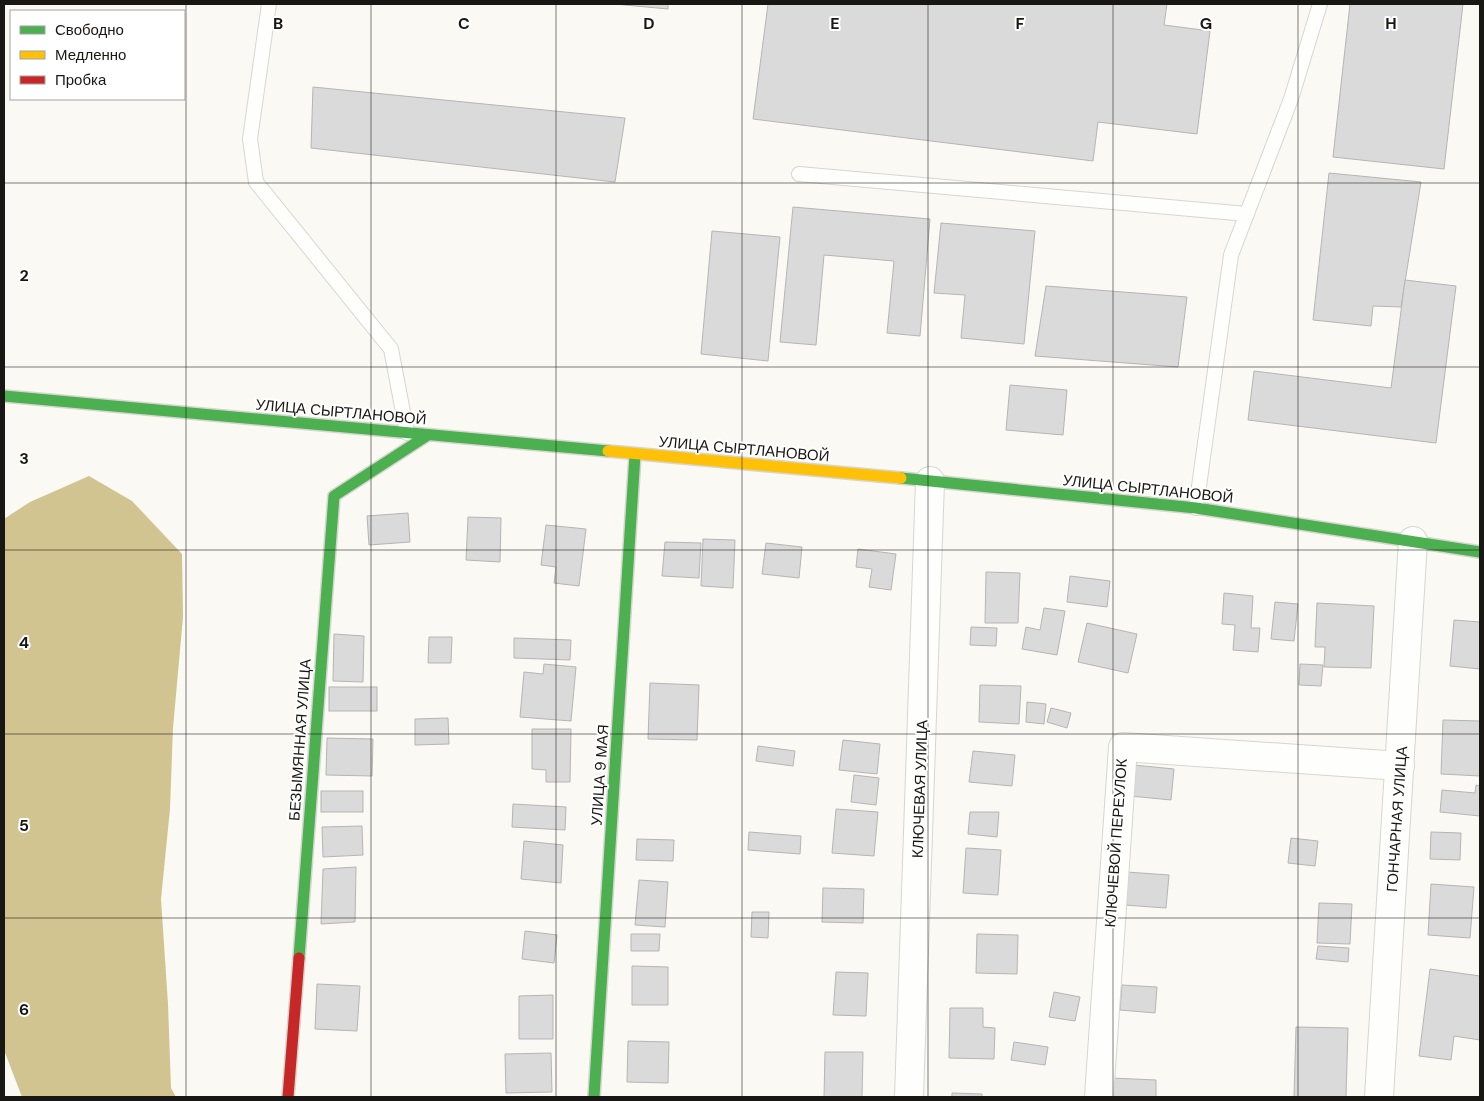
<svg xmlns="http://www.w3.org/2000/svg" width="1484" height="1101" font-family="'DM Sans',sans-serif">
<rect width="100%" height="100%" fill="#faf9f4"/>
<polygon fill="#d1c491" points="89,476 132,501 182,554 183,617 173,728 170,809 161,899 168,1004 171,1088 176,1097 22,1097 4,1050 4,519 30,502"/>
<g fill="#dbdada" stroke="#b6b5b5">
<polygon points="614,4 668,4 668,9"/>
<polygon points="768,4 1167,4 1164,25 1210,31 1197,134 1098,122 1093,161 753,119"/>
<polygon points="1350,4 1463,4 1444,169 1333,157"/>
<polygon points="313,87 625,118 615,182 311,148"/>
<polygon points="1329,173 1421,182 1401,307 1373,306 1371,326 1313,320"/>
<polygon points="793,207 930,219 920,336 887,333 894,261 824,255 816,345 780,342"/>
<polygon points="941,223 1035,231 1024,344 961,338 965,295 934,293"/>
<polygon points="712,231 780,237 768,361 701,354"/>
<polygon points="1405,280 1456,286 1436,443 1248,420 1254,371 1391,388"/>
<polygon points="1046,286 1187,297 1178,367 1035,356"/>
<polygon points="1010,385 1067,390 1063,435 1006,430"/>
<polygon points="408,513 410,542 369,545 367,516"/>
<polygon points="468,517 501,518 500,562 466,560"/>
<polygon points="546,525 586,529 579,586 554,583 556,567 541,565"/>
<polygon points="703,539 735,540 733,588 701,586"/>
<polygon points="665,542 701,543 699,578 662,576"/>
<polygon points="766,543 802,547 799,578 762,574"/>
<polygon points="858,549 896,554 891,590 869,587 872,569 856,567"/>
<polygon points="986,572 1020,573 1018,623 985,623"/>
<polygon points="1070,576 1110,581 1107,607 1067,602"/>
<polygon points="1224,593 1253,596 1251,628 1260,628 1258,652 1233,650 1235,625 1222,624"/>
<polygon points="1275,602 1298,604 1294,641 1271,639"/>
<polygon points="1317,603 1374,606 1371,668 1324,667 1325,647 1315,647"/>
<polygon points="1044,608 1065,611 1057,655 1022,649 1026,627 1040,630"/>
<polygon points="1454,620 1480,622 1480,669 1450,666"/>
<polygon points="1087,623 1137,634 1128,673 1078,662"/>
<polygon points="971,627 997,628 996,646 970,645"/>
<polygon points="334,634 364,636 363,682 333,681"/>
<polygon points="429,637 452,637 451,663 428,663"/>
<polygon points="514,638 571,640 570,660 514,658"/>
<polygon points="544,664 576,667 571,721 520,717 524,672 543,674"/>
<polygon points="1300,664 1323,665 1321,686 1299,685"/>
<polygon points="650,683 699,685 697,740 648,739"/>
<polygon points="980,685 1021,686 1019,724 979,722"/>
<rect x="329" y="687" width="48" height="24"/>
<polygon points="1027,702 1046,704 1044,724 1026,722"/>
<polygon points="1051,708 1071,713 1067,728 1047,722"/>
<polygon points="448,718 449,744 415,745 415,719"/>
<polygon points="1443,720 1480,721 1480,776 1441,774"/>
<polygon points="532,729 571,729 570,782 546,782 546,770 532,769"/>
<polygon points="327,738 373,739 372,776 326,775"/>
<polygon points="843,740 880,744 877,774 839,770"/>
<polygon points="758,746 795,751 793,766 756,761"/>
<polygon points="973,751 1015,755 1012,786 969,782"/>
<polygon points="1134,765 1174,769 1171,800 1130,796"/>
<polygon points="854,775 879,778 876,805 851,802"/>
<polygon points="1476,785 1480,786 1480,816 1440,812 1442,790 1475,793"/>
<rect x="321" y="791" width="42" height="21"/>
<polygon points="513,804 566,807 565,830 512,827"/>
<polygon points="836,809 878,812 874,856 832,853"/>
<polygon points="970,812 999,812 997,837 968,834"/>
<polygon points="362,826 363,855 323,857 322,827"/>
<polygon points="749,832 801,836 800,854 748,850"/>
<polygon points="1431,832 1461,833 1460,860 1430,859"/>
<polygon points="1291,838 1318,841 1315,866 1288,863"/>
<polygon points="637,839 674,840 673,861 636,860"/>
<polygon points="524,841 563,845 561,883 521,879"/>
<polygon points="966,848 1001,850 998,895 963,893"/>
<polygon points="356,867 355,922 321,924 323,869"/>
<polygon points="1127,872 1169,875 1166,908 1124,905"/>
<polygon points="639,880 668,882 665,927 635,925"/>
<polygon points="1431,884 1474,887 1470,938 1428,935"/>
<polygon points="823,888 864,889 863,923 822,922"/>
<polygon points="1319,903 1352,904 1350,944 1317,943"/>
<polygon points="752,912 769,912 768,938 751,937"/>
<polygon points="525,931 557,935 554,963 522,959"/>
<polygon points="631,934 660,934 659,951 631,951"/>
<polygon points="977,934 1018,935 1017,974 976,973"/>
<polygon points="1318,946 1349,948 1348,962 1316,959"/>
<polygon points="632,966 668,967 668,1005 632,1005"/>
<polygon points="1430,969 1480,976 1480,1040 1454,1036 1451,1060 1419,1056"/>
<polygon points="836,972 868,973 866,1016 833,1015"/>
<polygon points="317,984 360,986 357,1031 315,1029"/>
<polygon points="1122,985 1157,987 1155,1013 1120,1010"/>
<polygon points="1054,992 1080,997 1075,1021 1049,1017"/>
<polygon points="553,995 553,1039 519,1039 519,996"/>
<polygon points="950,1008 983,1008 983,1027 995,1028 994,1059 949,1058"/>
<polygon points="1296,1027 1348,1028 1346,1097 1294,1097"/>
<polygon points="628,1041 669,1042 668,1083 627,1082"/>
<polygon points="1014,1042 1048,1047 1045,1065 1011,1060"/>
<polygon points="825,1052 863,1052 862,1097 824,1097"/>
<polygon points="551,1053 552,1092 506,1093 505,1054"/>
<polygon points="1111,1078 1156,1080 1156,1097 1110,1097"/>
<polygon points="952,1093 982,1094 982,1097 952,1097"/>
</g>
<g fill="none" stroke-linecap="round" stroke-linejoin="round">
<defs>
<g id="lane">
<polyline points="269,4 250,139 256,182 391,349 407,433"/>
<polyline points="799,174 1247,214"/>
<polyline points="1196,508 1231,255 1291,99 1320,4"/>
</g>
<g id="street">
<polyline points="909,1097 930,481"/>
<polyline points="1099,1097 1123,747 1400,766"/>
<polyline points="1379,1097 1413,541"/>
</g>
<g id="fast">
<polyline points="4,396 608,451"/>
<polyline points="901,478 1196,508 1480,552"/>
<polyline points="299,958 334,496 428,435"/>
<polyline points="594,1097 635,455"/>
</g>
<polyline id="slow" points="608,451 901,478"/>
<polyline id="jam" points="288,1097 299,958"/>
</defs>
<use href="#lane" stroke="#d6d6d1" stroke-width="16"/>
<use href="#street" stroke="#d6d6d1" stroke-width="30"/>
<use href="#fast" stroke="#d6d6d1" stroke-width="14"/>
<use href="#slow" stroke="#d6d6d1" stroke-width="14"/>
<use href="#jam" stroke="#d6d6d1" stroke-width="14"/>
<use href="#lane" stroke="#fefefd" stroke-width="14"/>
<use href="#street" stroke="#fefefd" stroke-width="28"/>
<use href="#fast" stroke="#4caf50" stroke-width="11"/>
<use href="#slow" stroke="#ffc107" stroke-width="11"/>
<use href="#jam" stroke="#c62828" stroke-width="11"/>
</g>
<path fill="none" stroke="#181713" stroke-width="1" stroke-opacity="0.55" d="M186,4V1097M371,4V1097M556,4V1097M742,4V1097M928,4V1097M1113,4V1097M1298,4V1097M4,183H1480M4,367H1480M4,550H1480M4,734H1480M4,918H1480"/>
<g text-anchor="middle" stroke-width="4" stroke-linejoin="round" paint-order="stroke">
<g font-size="15" fill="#181713" stroke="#fff">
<text transform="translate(341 412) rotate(5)" y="5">УЛИЦА СЫРТЛАНОВОЙ</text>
<text transform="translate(744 449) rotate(5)" y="5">УЛИЦА СЫРТЛАНОВОЙ</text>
<text transform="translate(1148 489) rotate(6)" y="5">УЛИЦА СЫРТЛАНОВОЙ</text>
<text transform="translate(300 740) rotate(-86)" y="5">БЕЗЫМЯННАЯ УЛИЦА</text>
<text transform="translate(600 775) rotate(-86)" y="5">УЛИЦА 9 МАЯ</text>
<text transform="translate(920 789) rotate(-88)" y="5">КЛЮЧЕВАЯ УЛИЦА</text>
<text transform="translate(1397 819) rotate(-86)" y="5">ГОНЧАРНАЯ УЛИЦА</text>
<text transform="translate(1116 843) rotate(-86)" y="5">КЛЮЧЕВОЙ ПЕРЕУЛОК</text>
</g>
</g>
<g font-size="16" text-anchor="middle" font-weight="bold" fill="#181713" stroke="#fff" stroke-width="4" stroke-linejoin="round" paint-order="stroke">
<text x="278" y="29">B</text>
<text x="464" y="29">C</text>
<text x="649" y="29">D</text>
<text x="835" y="29">E</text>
<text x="1020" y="29">F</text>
<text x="1206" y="29">G</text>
<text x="1391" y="29">H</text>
<text x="24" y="281">2</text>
<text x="24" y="464">3</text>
<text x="24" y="648">4</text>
<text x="24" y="831">5</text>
<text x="24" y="1015">6</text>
</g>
<rect width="1484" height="1101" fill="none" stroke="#181713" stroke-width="10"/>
<rect x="10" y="10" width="175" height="90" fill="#ffffff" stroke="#a3a2a1"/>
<rect x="20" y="26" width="25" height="8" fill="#4caf50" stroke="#a3a2a1"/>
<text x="55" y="35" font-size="15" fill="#181713">Свободно</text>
<rect x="20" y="51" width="25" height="8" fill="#ffc107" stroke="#a3a2a1"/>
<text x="55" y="60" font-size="15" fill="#181713">Медленно</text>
<rect x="20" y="76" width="25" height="8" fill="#c62828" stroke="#a3a2a1"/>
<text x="55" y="85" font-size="15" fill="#181713">Пробка</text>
</svg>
